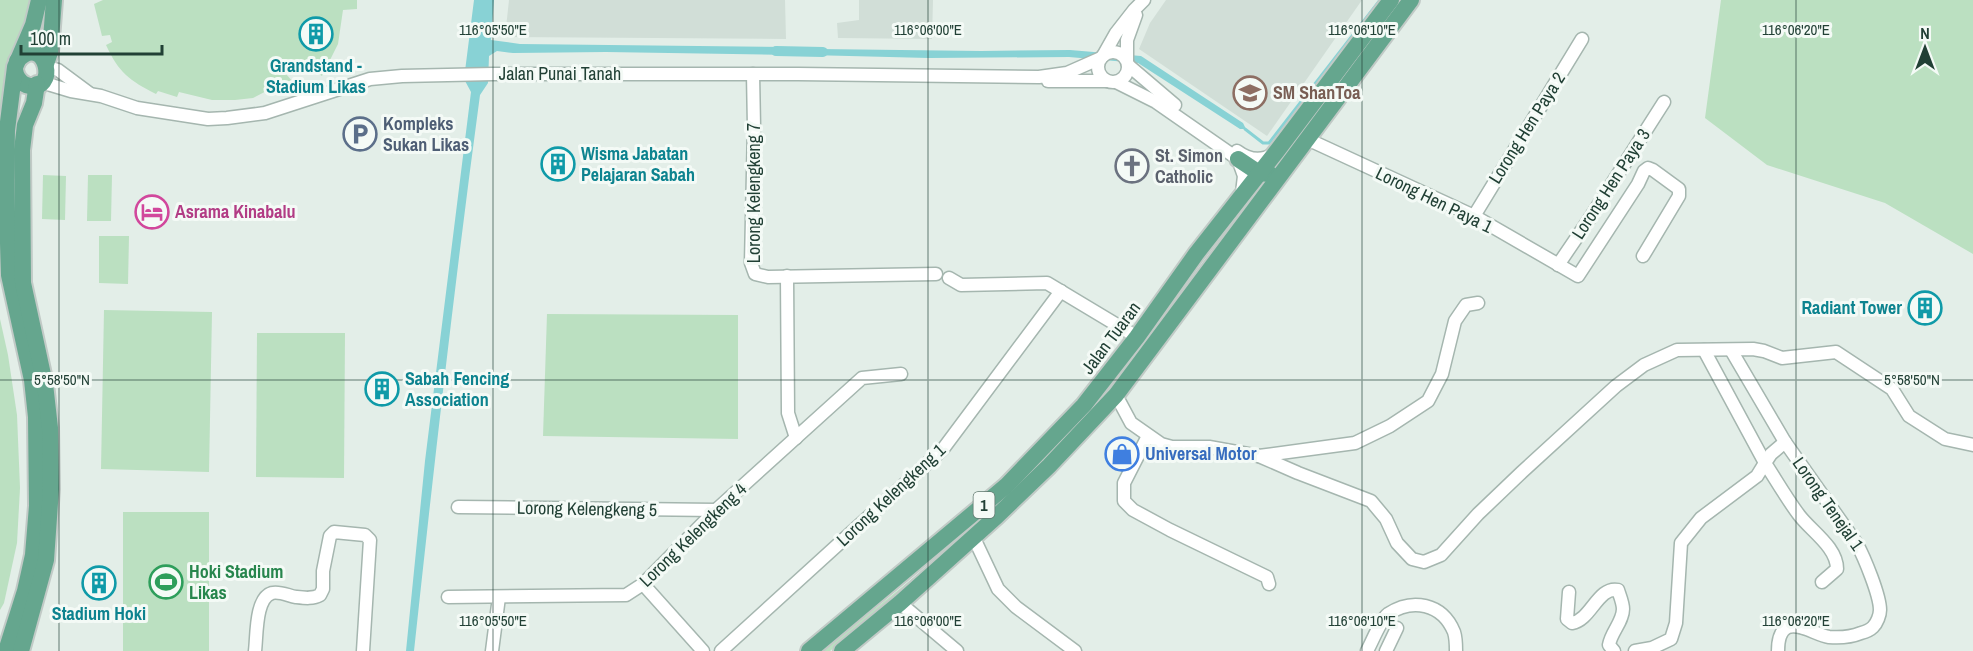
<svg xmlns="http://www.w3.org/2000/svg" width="1973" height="651" font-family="'Archivo Narrow',sans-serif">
<rect width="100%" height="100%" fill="#e3eee8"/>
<g fill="#d1ded7">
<polygon points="509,0 785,0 786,39 505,37"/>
<polygon points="859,0 933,0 932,39 838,38 837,23 859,20"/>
<polygon points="1166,0 1362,0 1267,136 1139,49 1150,23"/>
</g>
<g fill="#bbe0c1">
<polygon points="0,0 36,0 0,128"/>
<path d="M103,0H357V9L343,10L338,44L322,76L297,61L286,74L293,82L278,94L274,87L253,98L235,100H212L179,92L177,97L158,91L156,94C129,80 119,73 106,45L112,42L110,35L102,36L94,4Z"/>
<polygon points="1721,0 1973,0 1973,254 1885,203 1767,165 1705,118"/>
<polygon points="43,175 66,176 65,220 42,219"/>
<polygon points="88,175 112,175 111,221 87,221"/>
<polygon points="99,236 129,236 128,284 99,283"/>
<polygon points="104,310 212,312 209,472 101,469"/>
<polygon points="547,314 738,315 738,439 543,436"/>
<polygon points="0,319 8,355 17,415 20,488 17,543 4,603 0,610"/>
<polygon points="257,333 345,333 344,478 256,477"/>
<rect x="123" y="512" width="86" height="139"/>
<path d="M913,578L914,580L830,651H822C852,626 883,603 913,578Z"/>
</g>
<g fill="#88d2d5">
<path d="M474,0H494L491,40L520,44L789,47V55L606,52L513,53L497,51L489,56L488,83L480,95C455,280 434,465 414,651H406L425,461L471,92L464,79Z"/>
<polygon points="809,47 817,47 819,49 981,51 1070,50 1141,56 1243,123 1246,129 1240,129 1138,63 1069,57 929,58 809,55"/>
</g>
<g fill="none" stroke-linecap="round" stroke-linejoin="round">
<polyline stroke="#88d2d5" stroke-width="3" points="1245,129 1263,143 1269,143 1380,0"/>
<polyline stroke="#88d2d5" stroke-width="10" points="776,51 823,52"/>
<defs>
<g id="minor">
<circle cx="1113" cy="67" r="15"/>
<polyline points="1103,56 1116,33 1134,10 1144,0"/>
<polyline points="1127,60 1127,40 1136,15"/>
<polyline points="1128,65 1175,105"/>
<polyline points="47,67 58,70 89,93"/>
<polyline points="753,74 754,127 751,263 755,274 768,277 936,274"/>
<polyline points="1048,81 1107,81"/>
<polyline points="41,82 71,91 101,96 137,108 208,119 227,118 265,113 370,79 402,76 493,74 798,74 1039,77 1067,73 1101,58"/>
<polyline points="1116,82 1156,102 1238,159 1244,176 1242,193"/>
<polyline points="1307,139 1474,216 1578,276 1638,184 1644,171 1648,168 1653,170 1679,189 1679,196 1643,256"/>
<path d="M1237,151C1249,160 1261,162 1273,154"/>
<polyline points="1474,216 1582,39"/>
<polyline points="1558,265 1590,218 1664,102"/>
<polyline points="787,276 788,413 796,438"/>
<polyline points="949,278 961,285 1047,283 1137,337"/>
<path d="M1731,350L1785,442L1857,544C1864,557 1880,595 1880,610C1880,615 1877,623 1873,627C1870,630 1865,632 1861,633C1851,637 1840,638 1829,637C1816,635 1801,623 1788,627C1779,631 1778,642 1778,651"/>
<polyline points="1116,395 1131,423 1161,444 1172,447 1209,447 1259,456 1355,443 1390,426 1428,401 1442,374 1455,321 1466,305 1478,303"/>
<polyline points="1148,436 1124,483 1124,501 1133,510 1170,530 1267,577 1269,584"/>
<path d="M1785,442L1771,454L1765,463C1776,480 1787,499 1799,515C1811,531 1837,547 1837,569L1822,582"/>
<polyline points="1259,456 1298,473 1371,501 1386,519 1397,543 1412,559 1424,562 1441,555 1478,514 1522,472 1616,386 1644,365 1677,350 1753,349 1764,351 1782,358 1836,352 1892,389 1909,416 1945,439 1973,445"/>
<polyline points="458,507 716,510"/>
<polyline points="973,536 998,589 1016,607 1075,651"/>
<polyline points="643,584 703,651"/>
<path d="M1569,592L1567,619L1572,623C1591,620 1598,586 1618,590C1620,596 1623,603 1623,609C1623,622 1611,632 1609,645L1614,651"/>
<polyline points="448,597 626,595 643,584 716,510 862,378 901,374"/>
<polyline points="900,603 957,651"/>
<path d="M255,651C257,636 255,598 272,593C280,591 289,596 296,597C305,598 313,599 320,595L323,589V571L330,536L334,532L365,535L370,540L363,651"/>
<polyline points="492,651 499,597"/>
<polyline points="721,651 943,449 1061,291"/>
<path d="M1367,651C1372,642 1381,619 1388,614C1412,598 1442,603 1454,632C1456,638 1456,645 1456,651"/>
<polyline points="1386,651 1397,628"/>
<polyline points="1635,651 1652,648 1671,639 1676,623 1681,543 1701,518 1757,476 1765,463 1704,350"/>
</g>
<g id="major">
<polyline points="46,64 50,52 54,0"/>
<path d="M15,70C16,77 19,82 26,85C61,96 46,30 17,61"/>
<polyline points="1238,159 1259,173 1270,174"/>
<polyline points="6,651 25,591 33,555 37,506 36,417 32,380 9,275 6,180 7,130 15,67 33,25 39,0"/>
<polyline points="21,651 46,560 51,489 50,428 45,384 23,283 22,150 25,125 34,103 37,84"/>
<polyline points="809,651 1006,486 1084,405 1137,337 1196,254 1277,151 1391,0"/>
<polyline points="842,651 900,603 997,516 1049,466 1116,395 1411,0"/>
</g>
</defs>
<use href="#minor" stroke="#a5b6af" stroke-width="15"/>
<use href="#major" stroke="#c1cac6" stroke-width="20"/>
<use href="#minor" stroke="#fff" stroke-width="12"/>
<use href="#major" stroke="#65a68e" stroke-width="16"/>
</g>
<path fill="none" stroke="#214035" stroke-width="1.5" stroke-opacity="0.45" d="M59,0V651M493,0V651M928,0V651M1362,0V651M1796,0V651M0,380H1973"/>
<defs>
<symbol id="building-ring" viewBox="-11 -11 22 22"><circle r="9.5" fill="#f4faf6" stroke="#0f9aa8" stroke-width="1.5"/><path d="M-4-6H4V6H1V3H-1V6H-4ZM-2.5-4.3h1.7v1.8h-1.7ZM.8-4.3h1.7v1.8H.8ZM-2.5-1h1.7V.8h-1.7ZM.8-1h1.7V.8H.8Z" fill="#0f9aa8"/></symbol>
<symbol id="school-ring" viewBox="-11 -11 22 22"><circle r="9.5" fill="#f4faf6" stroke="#8d6e63" stroke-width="1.5"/><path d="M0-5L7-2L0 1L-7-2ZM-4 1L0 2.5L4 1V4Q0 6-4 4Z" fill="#8d6e63"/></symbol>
<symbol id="parking-ring" viewBox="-11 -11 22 22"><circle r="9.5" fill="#f4faf6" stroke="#5c6f8a" stroke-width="1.5"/><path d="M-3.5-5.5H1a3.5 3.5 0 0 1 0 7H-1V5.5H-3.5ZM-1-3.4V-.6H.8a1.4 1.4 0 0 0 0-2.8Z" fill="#5c6f8a"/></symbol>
<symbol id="church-ring" viewBox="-11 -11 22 22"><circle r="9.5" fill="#f4faf6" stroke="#6b7280" stroke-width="1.5"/><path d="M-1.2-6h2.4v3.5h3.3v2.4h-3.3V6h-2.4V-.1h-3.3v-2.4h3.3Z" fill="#6b7280"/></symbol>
<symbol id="hotel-ring" viewBox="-11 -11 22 22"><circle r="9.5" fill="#f4faf6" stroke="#d1479c" stroke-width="1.5"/><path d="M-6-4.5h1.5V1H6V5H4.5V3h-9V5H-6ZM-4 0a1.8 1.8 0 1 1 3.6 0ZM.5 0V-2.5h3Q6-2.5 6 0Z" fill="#d1479c"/></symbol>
<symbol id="shop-ring" viewBox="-11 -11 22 22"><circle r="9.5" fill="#f4faf6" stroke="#3f7fe0" stroke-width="1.5"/><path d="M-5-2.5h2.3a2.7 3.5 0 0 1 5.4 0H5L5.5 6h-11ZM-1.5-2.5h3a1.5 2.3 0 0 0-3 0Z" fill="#3f7fe0"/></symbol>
<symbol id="stadium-ring" viewBox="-11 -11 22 22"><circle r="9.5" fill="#f4faf6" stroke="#2e9e5b" stroke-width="1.5"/><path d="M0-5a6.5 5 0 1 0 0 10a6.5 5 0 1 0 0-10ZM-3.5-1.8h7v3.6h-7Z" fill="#2e9e5b"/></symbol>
</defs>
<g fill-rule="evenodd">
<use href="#building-ring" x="297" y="15" width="38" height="38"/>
<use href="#school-ring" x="1231" y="74" width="38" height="38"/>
<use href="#parking-ring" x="341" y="115" width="38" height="38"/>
<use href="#building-ring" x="539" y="145" width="38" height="38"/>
<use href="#church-ring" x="1113" y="147" width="38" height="38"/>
<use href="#hotel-ring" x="133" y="193" width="38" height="38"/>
<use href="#building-ring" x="1906" y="289" width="38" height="38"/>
<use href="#building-ring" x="363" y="370" width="38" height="38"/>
<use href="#shop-ring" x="1103" y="435" width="38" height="38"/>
<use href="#stadium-ring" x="147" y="563" width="38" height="38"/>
<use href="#building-ring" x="80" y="564" width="38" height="38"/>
</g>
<g text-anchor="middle" stroke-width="6" stroke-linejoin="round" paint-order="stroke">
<rect fill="#f4faf6" stroke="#60786f" stroke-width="1.5" x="973.5" y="492" width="21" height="26" rx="4.5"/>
<g font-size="16" font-weight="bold" fill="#214035">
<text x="984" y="511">1</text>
</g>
<g font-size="18" font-weight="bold" fill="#0d838f" stroke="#f4faf6">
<text x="316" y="72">Grandstand -<tspan x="316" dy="21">Stadium Likas</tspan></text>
<text x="581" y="160" text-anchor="start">Wisma Jabatan<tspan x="581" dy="21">Pelajaran Sabah</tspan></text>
<text x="1902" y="314" text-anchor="end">Radiant Tower</text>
<text x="405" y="385" text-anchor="start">Sabah Fencing<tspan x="405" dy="21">Association</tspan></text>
<text x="99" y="620">Stadium Hoki</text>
</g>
<g font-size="18" fill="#214035" stroke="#f4faf6">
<text x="560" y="80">Jalan Punai Tanah</text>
<text transform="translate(1527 128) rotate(-58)" y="6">Lorong Hen Paya 2</text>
<text transform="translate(1611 184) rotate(-57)" y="6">Lorong Hen Paya 3</text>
<text transform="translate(754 193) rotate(-90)" y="6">Lorong Kelengkeng 7</text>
<text transform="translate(1434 200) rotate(26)" y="6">Lorong Hen Paya 1</text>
<text transform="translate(1111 338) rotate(-53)" y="6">Jalan Tuaran</text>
<text transform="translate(891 495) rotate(-43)" y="6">Lorong Kelengkeng 1</text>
<text transform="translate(1828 504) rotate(55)" y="6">Lorong Tenejal 1</text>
<text transform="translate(587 509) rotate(1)" y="6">Lorong Kelengkeng 5</text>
<text transform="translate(693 535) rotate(-44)" y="6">Lorong Kelengkeng 4</text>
</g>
<g font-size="18" font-weight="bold" fill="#785e54" stroke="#f4faf6" text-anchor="start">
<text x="1273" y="99">SM ShanToa</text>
</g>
<g font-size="18" font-weight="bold" fill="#4e5e75" stroke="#f4faf6" text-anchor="start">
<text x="383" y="130">Kompleks<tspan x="383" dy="21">Sukan Likas</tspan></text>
</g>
<g font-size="18" font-weight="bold" fill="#5b616d" stroke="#f4faf6" text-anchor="start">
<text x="1155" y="162">St. Simon<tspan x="1155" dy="21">Catholic</tspan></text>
</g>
<g font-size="18" font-weight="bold" fill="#b23c85" stroke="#f4faf6" text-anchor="start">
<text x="175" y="218">Asrama Kinabalu</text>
</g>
<g font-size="18" font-weight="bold" fill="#366cbe" stroke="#f4faf6" text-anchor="start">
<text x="1145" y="460">Universal Motor</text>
</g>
<g font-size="18" font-weight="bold" fill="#27864d" stroke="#f4faf6" text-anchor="start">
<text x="189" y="578">Hoki Stadium<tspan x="189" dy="21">Likas</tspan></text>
</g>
</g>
<g font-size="15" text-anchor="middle" fill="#214035" stroke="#f4faf6" stroke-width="6" stroke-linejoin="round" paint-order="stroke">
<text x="493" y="35">116°05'50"E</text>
<text x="928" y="35">116°06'00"E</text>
<text x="1362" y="35">116°06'10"E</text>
<text x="1796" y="35">116°06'20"E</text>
<text x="62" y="385">5°58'50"N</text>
<text x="1912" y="385">5°58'50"N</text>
<text x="493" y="626">116°05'50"E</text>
<text x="928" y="626">116°06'00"E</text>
<text x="1362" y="626">116°06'10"E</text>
<text x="1796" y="626">116°06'20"E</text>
</g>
<g transform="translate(1925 48)" stroke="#f4faf6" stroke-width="4.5" paint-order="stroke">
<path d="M0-4.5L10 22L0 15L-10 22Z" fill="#214035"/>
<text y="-9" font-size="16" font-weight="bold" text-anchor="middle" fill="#214035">N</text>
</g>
<path d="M21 45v9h141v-9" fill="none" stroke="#214035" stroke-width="3"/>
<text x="30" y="45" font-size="18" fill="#214035" stroke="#f4faf6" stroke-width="4.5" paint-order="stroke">100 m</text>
</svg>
